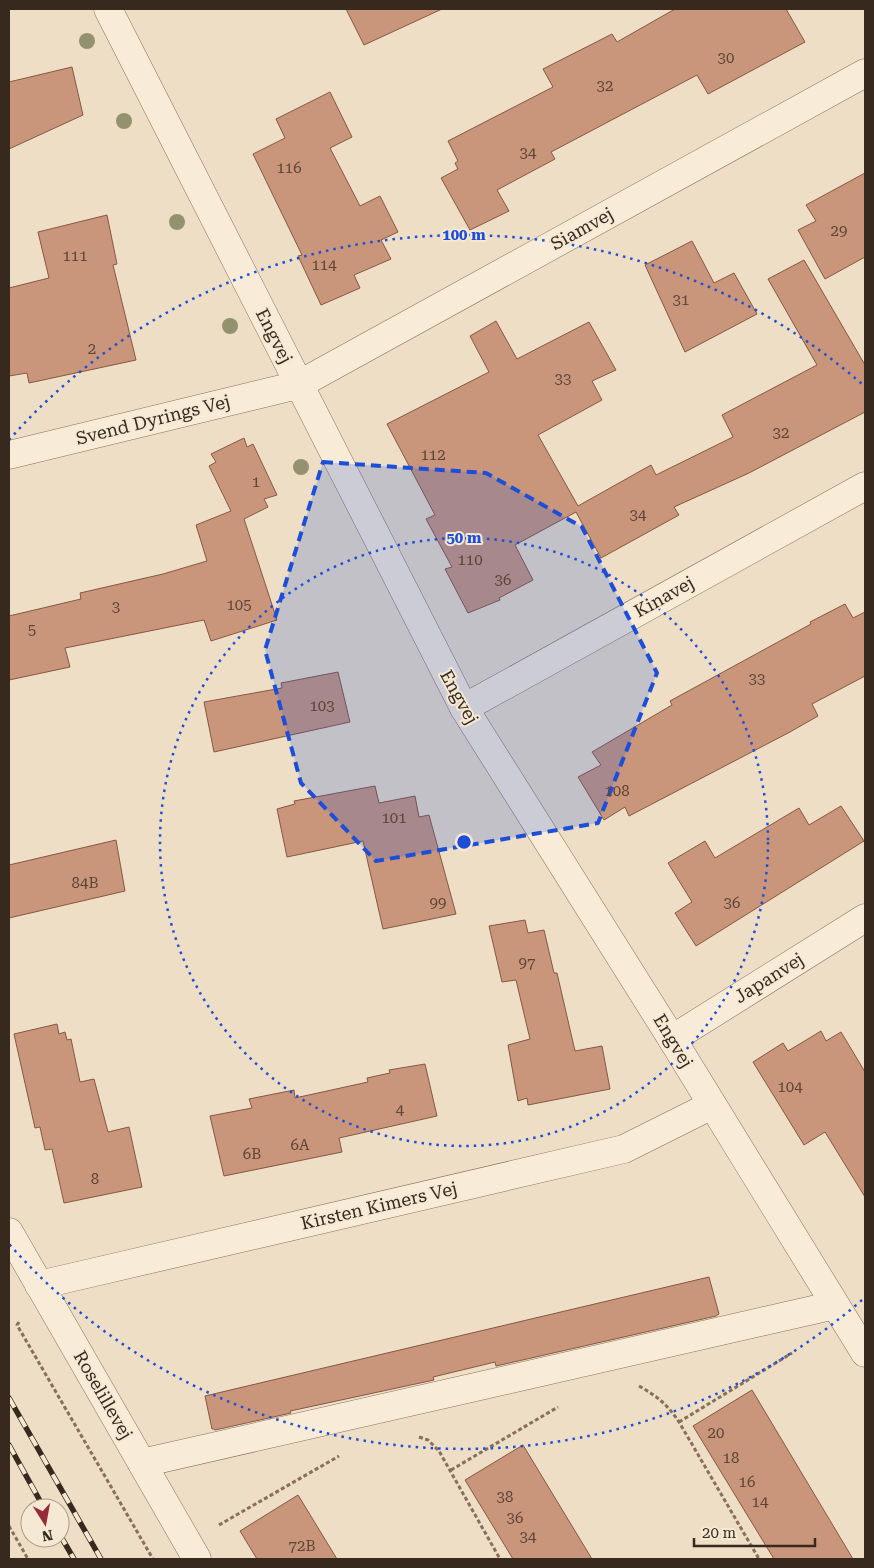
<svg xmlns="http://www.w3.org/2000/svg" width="874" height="1568" font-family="'Roboto Serif',serif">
<rect width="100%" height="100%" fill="#eddec5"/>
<g fill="#ca967b" stroke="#865741">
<polygon points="346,9 442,9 364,45"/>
<polygon points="675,9 786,9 805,42 708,94 697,75 551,152 555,159 497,190 509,211 470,230 441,178 458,169 455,163 458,161 448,141 553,87 543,69 612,34 617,42"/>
<polygon points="72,67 83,115 9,149 9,82"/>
<polygon points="330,92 352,137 330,148 360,206 380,196 398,232 381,240 391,259 354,275 360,288 321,305 298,256 302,255 253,154 285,138 276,119"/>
<polygon points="865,173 865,257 825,279 798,230 816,221 806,205"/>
<polygon points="107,215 117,264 113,265 136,360 29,383 27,373 9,376 9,288 49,278 38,232"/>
<polygon points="692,241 714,283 734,273 757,314 685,352 645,265"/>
<polygon points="804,260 865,365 865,412 749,473 674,507 679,515 601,558 576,512 515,545 533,580 499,598 500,600 468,613 445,569 452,567 426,519 435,515 387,424 489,372 470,336 496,321 517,359 589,322 616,370 592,381 602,400 538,435 578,506 651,465 656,475 733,437 722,415 817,365 768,279"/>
<polygon points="244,438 247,447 253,444 277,495 264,499 268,507 244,519 277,620 211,641 204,620 65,648 70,667 9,680 9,616 81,599 80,593 163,574 207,561 196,525 231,511 209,466 216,462 211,454"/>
<polygon points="845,604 853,618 865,612 865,676 812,704 818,716 790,732 629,816 625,807 604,820 578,777 601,765 592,752 672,705 670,701 811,624 810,622"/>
<polygon points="338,672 350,722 214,752 204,702 282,688 281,683"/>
<polygon points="375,786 379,803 415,796 419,817 429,815 456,914 383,929 363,841 287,857 277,809 295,804 294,801"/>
<polygon points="841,806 864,841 696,946 675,913 692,902 668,863 705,841 715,858 799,808 809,825"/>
<polygon points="116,840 125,891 9,918 9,865"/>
<polygon points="525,920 528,933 544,930 554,973 557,973 575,1051 602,1046 610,1089 528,1105 527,1098 518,1101 508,1045 530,1039 516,980 502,982 489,926"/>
<polygon points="57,1024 59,1034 65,1032 67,1040 71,1039 80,1082 94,1079 108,1132 129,1127 142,1187 64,1203 52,1149 45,1150 40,1127 35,1128 14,1034"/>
<polygon points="821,1031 826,1041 841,1032 865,1072 865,1197 825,1132 804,1145 753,1062 783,1043 788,1051"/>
<polygon points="425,1064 437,1116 339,1138 342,1152 224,1176 210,1116 252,1108 249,1099 294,1090 295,1098 368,1082 367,1078 390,1073 389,1070"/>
<polygon points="709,1277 719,1314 716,1316 496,1366 495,1362 433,1377 434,1380 290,1411 291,1413 215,1430 214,1429 212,1429 205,1396"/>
<polygon points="752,1390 853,1559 774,1559 693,1426"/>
<polygon points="523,1445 592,1559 513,1559 465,1480"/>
<polygon points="298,1495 337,1559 257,1559 240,1531"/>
</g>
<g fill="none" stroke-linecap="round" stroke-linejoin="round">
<defs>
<g id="minor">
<polyline points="108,9 464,708 672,1039 865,1353"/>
<polyline points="9,455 298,385 865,73"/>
<polyline points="464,708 865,486"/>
<polyline points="672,1039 865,918"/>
<polyline points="9,1232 197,1559"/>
<polyline points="39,1285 624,1149 712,1105"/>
<polyline points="142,1463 835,1305"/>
</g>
</defs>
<use href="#minor" stroke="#886f5b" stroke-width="29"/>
<g stroke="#886f5b" stroke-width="3" stroke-dasharray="4 2.5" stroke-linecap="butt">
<polyline points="19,1322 17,1325 153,1559"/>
<path d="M639,1386C658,1397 667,1404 679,1422L759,1559"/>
<polyline points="679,1422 792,1353"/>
<polyline points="419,1437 428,1440 439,1451 500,1559"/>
<polyline points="451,1470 558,1407"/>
<polyline points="219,1525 339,1456"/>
<polyline points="9,1526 28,1559"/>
</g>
<use href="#minor" stroke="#f8ecd8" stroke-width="28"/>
<defs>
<g id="rail">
<polyline points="9,1398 101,1559"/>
<polyline points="9,1445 44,1508"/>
<polyline points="60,1535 74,1559"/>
</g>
</defs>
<use href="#rail" stroke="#38291f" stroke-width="5.5"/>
<use href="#rail" stroke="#f5e9d4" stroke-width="4" stroke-dasharray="11" stroke-linecap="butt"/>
</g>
<g fill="#94926e">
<circle cx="87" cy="41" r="8"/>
<circle cx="124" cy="121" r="8"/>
<circle cx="177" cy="222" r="8"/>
<circle cx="230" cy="326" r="8"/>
<circle cx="301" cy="467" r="8"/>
</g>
<path fill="#1d4ed8" fill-opacity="0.2" stroke="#1d4ed8" stroke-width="4" stroke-dasharray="10 6" stroke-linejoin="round" d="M323,462L486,473L582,527L657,673L598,823L376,861L301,783L265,650Z"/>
<g fill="none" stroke="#1d4ed8" stroke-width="2.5" stroke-dasharray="2.5 5">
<circle cx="464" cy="842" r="304"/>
<path d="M862 1300A607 607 0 0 1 9 1244M9 440A607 607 0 0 1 862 384"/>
</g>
<g text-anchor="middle" stroke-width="4" stroke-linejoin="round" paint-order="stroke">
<g font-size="15" fill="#5c4436">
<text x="726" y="63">30</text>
<text x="605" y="91">32</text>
<text x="528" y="158">34</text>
<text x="289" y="173">116</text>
<text x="839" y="236">29</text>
<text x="75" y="261">111</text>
<text x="324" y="270">114</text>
<text x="681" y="305">31</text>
<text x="92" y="354">2</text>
<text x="563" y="384">33</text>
<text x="781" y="438">32</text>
<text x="433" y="460">112</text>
<text x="256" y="487">1</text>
<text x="638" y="520">34</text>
<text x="470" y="565">110</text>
<text x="503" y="585">36</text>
<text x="239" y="610">105</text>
<text x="116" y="612">3</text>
<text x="32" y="635">5</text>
<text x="757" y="684">33</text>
<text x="322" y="711">103</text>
<text x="617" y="796">108</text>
<text x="394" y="823">101</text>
<text x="85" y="888">84B</text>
<text x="438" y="908">99</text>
<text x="732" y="908">36</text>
<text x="527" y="968">97</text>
<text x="790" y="1092">104</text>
<text x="400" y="1115">4</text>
<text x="300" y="1150">6A</text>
<text x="252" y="1159">6B</text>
<text x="95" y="1184">8</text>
<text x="716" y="1438">20</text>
<text x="731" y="1463">18</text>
<text x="747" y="1487">16</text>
<text x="505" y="1502">38</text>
<text x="760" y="1507">14</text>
<text x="515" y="1523">36</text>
<text x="528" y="1542">34</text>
<text x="302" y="1551">72B</text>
</g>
<g font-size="18" fill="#38291f" stroke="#f5e9d4">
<text transform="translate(582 229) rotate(-29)" y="6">Siamvej</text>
<text transform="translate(274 336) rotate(63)" y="6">Engvej</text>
<text transform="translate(153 420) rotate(-14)" y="6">Svend Dyrings Vej</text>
<text transform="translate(664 597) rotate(-29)" y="6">Kinavej</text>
<text transform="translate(459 697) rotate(61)" y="6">Engvej</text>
<text transform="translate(769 978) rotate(-32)" y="6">Japanvej</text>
<text transform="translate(673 1041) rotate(59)" y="6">Engvej</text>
<text transform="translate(379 1206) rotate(-13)" y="6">Kirsten Kimers Vej</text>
<text transform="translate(103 1395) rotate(60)" y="6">Roselillevej</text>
</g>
</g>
<circle cx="464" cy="842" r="8" fill="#1d4ed8" stroke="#f5e9d4" stroke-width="2.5"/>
<g font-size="15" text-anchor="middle" font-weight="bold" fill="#1d4ed8" stroke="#f5e9d4" stroke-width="4" stroke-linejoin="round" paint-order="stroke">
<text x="464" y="240">100 m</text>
<text x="464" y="543">50 m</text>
</g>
<rect width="874" height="1568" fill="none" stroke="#38291f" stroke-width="20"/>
<g transform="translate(45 1523) rotate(169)"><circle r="24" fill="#f5e9d4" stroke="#a99c8c"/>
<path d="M0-4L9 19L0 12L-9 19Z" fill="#952c36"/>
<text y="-8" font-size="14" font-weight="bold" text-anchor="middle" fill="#38291f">N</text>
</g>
<path d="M694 1538v8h121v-8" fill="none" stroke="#38291f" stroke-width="2.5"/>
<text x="702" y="1538" font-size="15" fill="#38291f" stroke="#f5e9d4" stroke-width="4" paint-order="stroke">20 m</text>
</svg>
